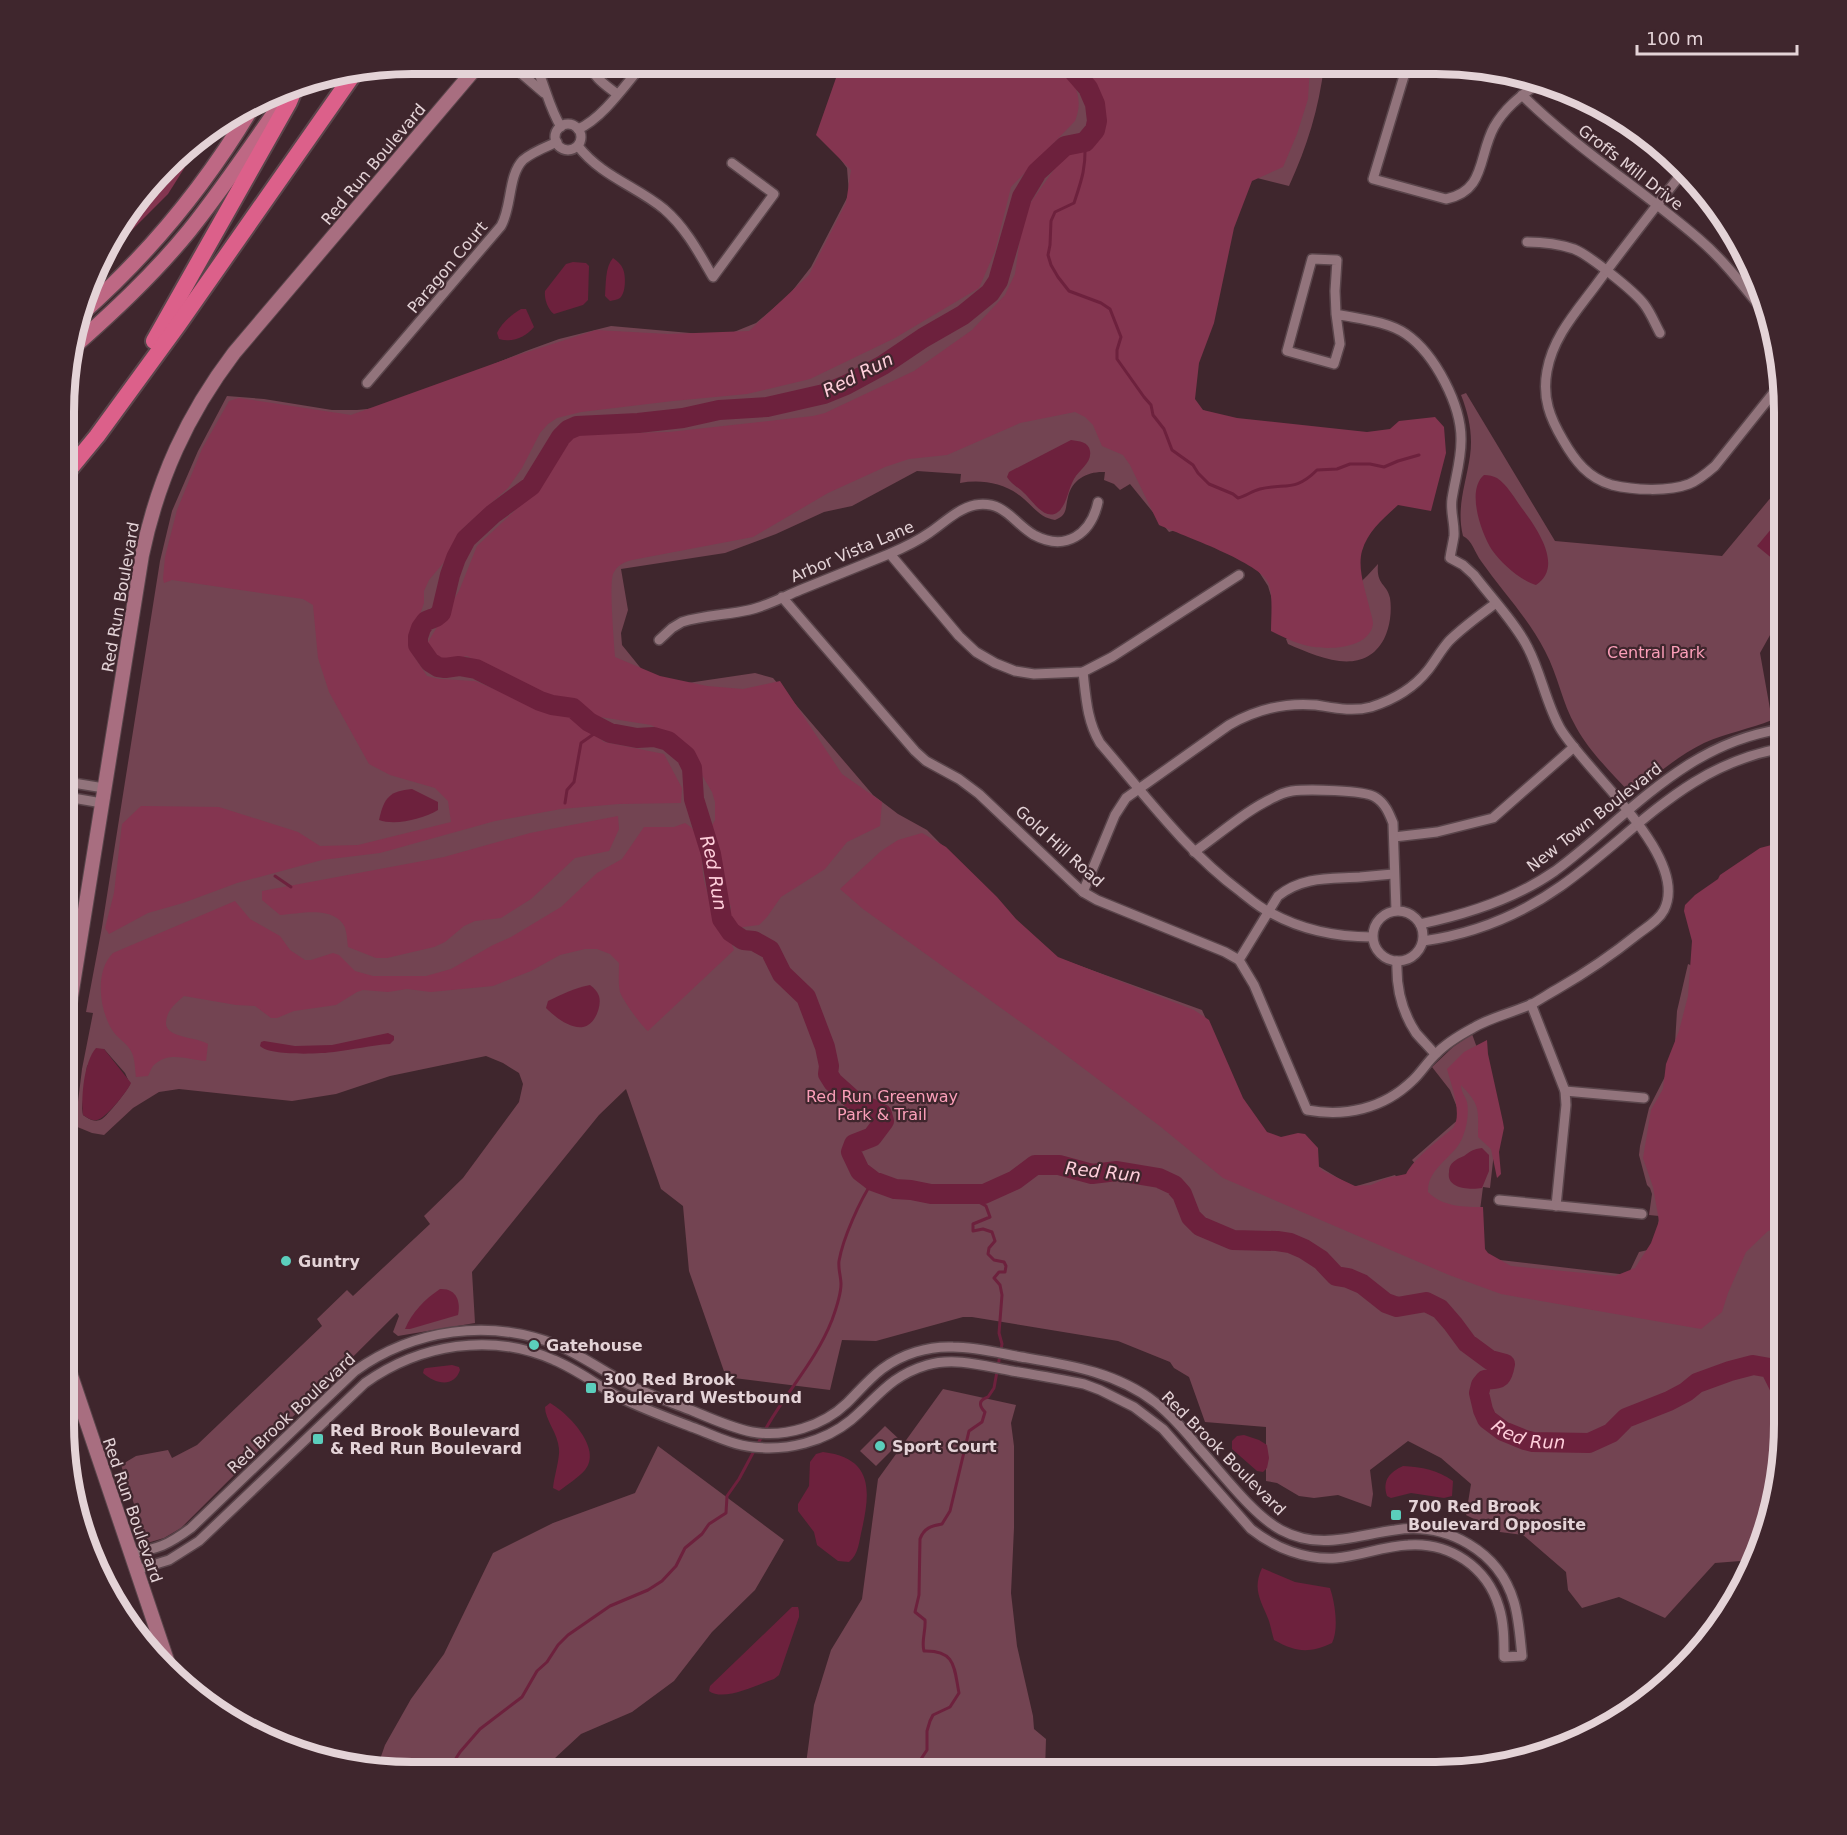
<svg xmlns="http://www.w3.org/2000/svg" width="1847" height="1835" font-family="'DejaVu Sans',sans-serif">
<rect width="100%" height="100%" fill="#3f262d"/>
<g fill="#734452" fill-rule="evenodd">
<path d="M860,64L1324,66C1319,108 1307,147 1289,186L1249,176L1007,333L1388,483L1277,616L1268,586L1252,561L1182,528L1169,532L1130,484L1120,490L1114,484L1104,480L1105,472C1088,471 1072,479 1068,497C1065,508 1068,515 1055,520C1041,518 1034,508 1024,499C1006,483 982,479 960,483L961,474L917,471L852,506L824,512L776,534L725,553L621,569L628,610L621,633L622,645L652,682L681,684L755,673L773,678L873,795L898,814L927,830L1050,955L1202,1010L1255,1128L1353,1187L1395,1175L1408,1192L1426,1176L1412,1160L1461,1117L1450,1090L1432,1067L1453,1047L1472,1034L1499,1108L1490,1188L1483,1187L1474,1257L1628,1275L1639,1252L1652,1249L1657,1238L1659,1216L1649,1215L1652,1194L1650,1188L1647,1185L1639,1155L1640,1146L1649,1108L1674,1059L1677,1011L1688,964L1697,968L1783,846V1446L1753,1560L1715,1563L1665,1618L1619,1597L1582,1608L1568,1590L1566,1572L1523,1535L1500,1532L1466,1515L1471,1484L1441,1458L1408,1441L1370,1470L1373,1494L1371,1507L1338,1495L1314,1498L1299,1496L1277,1483L1266,1481V1427L1205,1422L1189,1377L1174,1368L1170,1362L1118,1341L972,1317H963L876,1341L842,1340L830,1390L726,1377L689,1271L683,1206L661,1189L626,1089L599,1115L472,1272L475,1323L398,1336L393,1332L399,1316L397,1313L181,1528L164,1538L147,1543L121,1465L136,1456L168,1450L172,1458L197,1445L322,1326L317,1319L347,1290L353,1296L430,1224L424,1216L463,1178L519,1102L523,1084L519,1073L503,1063L486,1056L390,1076L336,1094L292,1101L179,1089L159,1092L133,1108L104,1135L92,1133L75,1126L82,1069L93,1013L86,1012L102,927L160,561L172,511L198,451L227,396L264,399L332,410H357L388,407L526,351L559,339L611,326L724,336L756,323L789,295L811,267L849,194L847,168L824,137ZM104,1049L125,1073L130,1084C127,1091 108,1115 102,1119C95,1123 89,1119 83,1115L82,1108L87,1066Z"/>
<path d="M1466,393L1555,541L1722,556L1783,483V612L1760,653L1772,720C1750,729 1726,733 1704,743C1678,756 1657,774 1634,792L1628,791C1610,771 1589,751 1576,727C1562,703 1558,675 1545,651C1528,618 1502,591 1481,561C1475,553 1472,540 1463,536C1456,507 1466,484 1470,456C1473,435 1469,415 1461,395Z"/>
<path d="M1378,564C1376,586 1387,583 1390,598C1392,611 1390,627 1384,639C1363,678 1318,657 1288,644L1286,639C1320,617 1351,595 1378,564Z"/>
<polygon points="943,1389 1016,1405 1011,1423 1014,1446 1014,1528 1011,1593 1017,1646 1033,1716 1034,1729 1046,1739 1045,1771 805,1771 814,1705 831,1650 862,1599 878,1479"/>
<polygon points="885,1426 901,1441 876,1466 860,1451"/>
<polygon points="658,1446 784,1540 755,1590 712,1632 674,1681 632,1712 581,1734 541,1771 389,1771 377,1768 385,1745 411,1699 444,1654 493,1553 553,1523 635,1493"/>
</g>
<g fill="#843550">
<path d="M847,64L1064,65C1075,86 1084,98 1075,121L1011,187L995,251L979,288L895,338L810,379L747,394L673,401L581,412L557,418L548,424L540,433L522,468L508,488L462,529L445,561L429,580L424,591V603L410,643L413,655L427,676L439,679L475,681L542,709L575,718L604,742L664,754L682,788L681,803L619,804L561,809L495,821L380,853L322,860L237,883L183,903L148,913L109,934L105,928L114,893L122,824L141,806L219,807L298,832L320,846L358,845L451,822L448,801L435,788L390,775L369,764L329,692L318,658L313,605L303,599L172,580L164,583L163,579L165,557L177,510L202,449L229,401L239,398L351,415L515,356L596,330L668,334L749,331L809,275L846,203L851,170L816,135L836,78Z"/>
<path d="M1079,65H1310L1308,99L1297,134L1283,167L1252,181L1234,228L1214,323L1199,363L1195,399L1203,410L1237,418L1367,432L1390,429L1399,421L1435,417L1444,427L1446,453L1431,511L1398,505C1383,519 1368,531 1362,551C1357,569 1366,592 1370,610C1371,614 1373,620 1373,624C1369,651 1320,651 1301,644C1291,641 1281,636 1271,631C1271,618 1273,597 1269,584C1262,563 1181,535 1159,525L1130,465L1123,455L1102,446L1093,425L1085,417L1075,412L1020,423L947,455L909,459L885,467L828,493L753,537L632,560C624,562 617,565 613,574C609,586 614,641 615,657L660,676L707,686L743,689L780,681L842,774L882,802L880,826L847,842L825,869L781,897L767,917L759,925L735,928L730,918L731,907L721,884L710,829L715,820V802L712,792L682,741L651,725L594,716L585,709L529,688L467,656L438,663L429,655L428,642L459,591L477,546L538,489L551,465L572,439L582,434L669,432L813,416L825,413L914,371L972,330L1005,295L1015,274L1024,212L1068,150L1099,116L1084,71Z"/>
<polygon points="185,167 168,194 101,261 109,237 157,179"/>
<path d="M618,816L619,829L609,851L575,858L531,899L501,918L475,921L464,926L445,942L434,947L387,958H376L348,947C347,940 347,929 343,924C330,906 299,914 280,915L262,900V891L444,857L530,833Z"/>
<path d="M685,823C705,834 700,861 704,880C707,896 714,905 713,922L730,940L734,950L648,1031C642,1027 622,999 620,992C618,983 619,972 619,963L610,954L597,949H585L560,955L531,971L493,986L431,992L407,989L388,992L363,990L357,992L336,1005L294,1011L277,1018H271L255,1006L236,1005L184,996C175,1004 167,1010 166,1022C164,1038 197,1037 208,1044L206,1061C188,1060 170,1051 155,1064C151,1067 150,1073 148,1076L136,1077C135,1069 135,1060 132,1053C128,1043 116,1038 111,1028C99,1007 95,971 113,953L235,901L250,919L280,936L290,950L305,960H311L333,953L339,955L355,971L373,976H426L451,969L493,945L511,937L561,907L597,873L622,859L644,827H674Z"/>
<path d="M922,833L946,847L997,897L1016,919L1058,957L1194,1010L1209,1020L1243,1098L1267,1132L1281,1137L1298,1133L1305,1134L1318,1148L1319,1167L1323,1171L1355,1186L1371,1185L1387,1178L1406,1174C1415,1157 1438,1141 1453,1128C1463,1115 1451,1084 1447,1069L1464,1052L1487,1040L1488,1054L1503,1122L1504,1128L1499,1152L1501,1174L1497,1178L1491,1149L1478,1137C1478,1109 1481,1106 1461,1085C1461,1092 1465,1096 1467,1102C1469,1113 1467,1126 1463,1136C1456,1157 1427,1167 1428,1192C1443,1207 1464,1207 1483,1207L1485,1249L1488,1253L1511,1266L1615,1276L1635,1268L1651,1243L1659,1221L1653,1187L1643,1158L1651,1110L1663,1089L1666,1064L1679,1031L1688,996L1692,941L1684,911L1685,905L1695,895L1718,879L1720,875L1760,848L1783,842V1229H1773L1768,1231L1746,1252L1728,1293L1722,1312L1701,1329L1501,1294L1449,1275L1223,1178L1161,1127L1054,1046L863,909L840,889L881,851L898,840Z"/>
</g>
<g fill="#6d213d">
<path d="M613,258C617,261 621,264 623,269C626,276 626,293 620,298C617,300 613,300 610,301L605,296C606,284 605,267 613,258Z"/>
<path d="M573,262L586,263L589,266L588,300L583,305L554,314C548,310 544,299 545,291L566,264Z"/>
<path d="M521,309H526L534,327C526,337 512,343 499,339L497,333C501,324 512,314 521,309Z"/>
<path d="M1071,440C1079,441 1089,442 1090,451C1092,463 1080,469 1074,479C1068,489 1067,505 1058,512C1045,522 1032,500 1024,493C1018,487 1011,484 1007,477L1009,472Z"/>
<path d="M1484,475C1489,475 1493,476 1497,478C1507,485 1514,497 1521,507C1535,526 1565,566 1536,585C1520,580 1502,564 1492,550C1481,533 1466,490 1484,475Z"/>
<polygon points="1783,515 1783,550 1774,560 1757,546"/>
<path d="M412,789L438,802V810C423,819 395,826 379,820C384,797 390,791 412,789Z"/>
<path d="M590,985C594,988 597,991 599,996C602,1006 595,1025 583,1027C570,1029 555,1017 546,1008L548,1001C562,994 575,988 590,985Z"/>
<path d="M388,1033L394,1036V1040L390,1044C371,1045 352,1050 334,1052C319,1054 270,1056 260,1046L261,1042L264,1041L295,1046L332,1045Z"/>
<path d="M96,1048L104,1049L131,1083C127,1092 105,1119 97,1120C91,1121 88,1118 83,1115C81,1096 84,1062 96,1048Z"/>
<path d="M1482,1148L1489,1155V1171L1482,1188C1470,1190 1446,1189 1449,1172C1449,1167 1451,1163 1456,1160C1458,1158 1462,1157 1464,1156C1471,1151 1473,1149 1482,1148Z"/>
<path d="M440,1289C456,1288 461,1301 458,1315L410,1329H405C412,1312 425,1299 440,1289Z"/>
<path d="M452,1365L459,1367L460,1370C454,1388 435,1384 423,1373L424,1369L426,1368Z"/>
<path d="M550,1403C568,1413 603,1449 585,1470C578,1478 567,1485 559,1491L553,1488C554,1477 560,1458 559,1449C558,1433 545,1420 545,1407Z"/>
<polygon points="1244,1435 1259,1440 1267,1445 1269,1458 1267,1468 1263,1472 1257,1471 1232,1449 1232,1441 1237,1436"/>
<path d="M823,1452C872,1458 871,1489 862,1529C859,1541 859,1554 849,1562L838,1561L817,1545L814,1532L798,1511V1504L809,1486L810,1462L816,1454Z"/>
<path d="M1403,1466C1422,1467 1438,1470 1453,1481L1452,1496L1444,1498L1411,1493L1391,1498L1387,1496C1382,1480 1390,1472 1403,1466Z"/>
<path d="M1262,1568L1295,1582L1330,1588C1335,1603 1339,1629 1332,1643C1308,1654 1296,1652 1274,1640C1272,1634 1271,1627 1269,1621C1261,1600 1252,1590 1262,1568Z"/>
<path d="M792,1607H798L799,1611V1617L779,1675L774,1679C756,1685 724,1702 709,1691L710,1686Z"/>
</g>
<g fill="none" stroke-linecap="round" stroke-linejoin="round">
<g stroke="#6d213d" stroke-width="3">
<path d="M1085,142C1086,168 1082,179 1074,203L1055,212L1051,221L1050,245L1048,255L1051,265L1058,277L1069,291L1101,303L1110,309L1121,337L1117,350V359L1144,397L1151,405L1153,415L1164,429L1172,450L1193,465L1198,473L1209,484L1233,494L1238,498C1246,496 1252,491 1260,489C1286,483 1295,492 1317,470L1337,469L1350,464H1370L1384,467L1398,461L1419,455"/>
<polyline points="565,803 567,790 574,782 581,743 601,729"/>
<polyline points="275,876 291,887"/>
<path d="M765,1430C786,1392 816,1361 832,1320C836,1309 841,1295 841,1284C841,1277 838,1269 839,1261C843,1238 860,1200 873,1181"/>
<polyline points="448,1771 460,1752 480,1729 522,1697 537,1671 547,1662 558,1645 568,1635 610,1606 648,1590 662,1581 676,1566 685,1548 702,1534 709,1524 726,1513 727,1496 739,1479 762,1436"/>
<path d="M913,1771L927,1750V1731L930,1721L933,1715L950,1707L959,1693C954,1668 956,1650 924,1651C921,1641 926,1631 925,1620L915,1612L919,1595L920,1539C924,1528 931,1526 942,1524L950,1511L969,1431L982,1422L985,1412C979,1406 978,1400 988,1397L994,1388L1002,1344L999,1333L1002,1295L1000,1285L994,1278L999,1272H1005L1006,1266L1004,1262L994,1260L988,1254L989,1248L995,1241L992,1232L983,1229L973,1231V1224L990,1217L986,1206L977,1201L976,1194"/>
</g>
<path stroke="#6d213d" stroke-width="20" id="s1" d="M1068,65L1088,88L1095,104L1097,121L1095,130L1085,142L1065,146L1037,172L1022,197L998,281L990,293L963,315L923,338L883,365L846,385L824,394L767,407L719,410L683,418L638,423L577,426L568,430L561,437L531,486L493,514L466,539L456,558L450,575L441,613L436,617L426,621L421,628L418,637V645L430,662L438,667L445,668L459,666L476,669L540,701L552,705L573,708L589,722L610,733L637,738L654,737L668,741L686,756L692,768L694,799L711,854L722,919L731,932L743,940L754,941L770,950L782,974L806,997L825,1047L829,1066L828,1074L833,1082L852,1099L882,1114L884,1121L872,1137L854,1144L851,1152L860,1171L873,1181L895,1189L911,1190L931,1194H984L1015,1180L1035,1165H1059L1092,1174L1117,1171L1159,1178L1174,1185L1182,1194L1191,1217L1200,1226L1233,1240L1277,1241L1290,1243L1304,1249L1321,1260L1336,1276L1348,1278L1362,1284L1386,1303L1397,1307L1426,1302L1440,1309L1453,1324L1467,1343L1490,1360L1505,1364C1502,1381 1499,1378 1485,1380L1481,1385L1479,1393L1483,1410L1487,1419L1503,1431L1525,1440L1533,1442L1589,1443L1611,1433L1626,1418L1669,1401L1686,1392L1697,1383L1730,1371L1753,1365L1770,1368L1783,1394"/>
<defs>
<g id="minor">
<polyline points="509,63 544,93"/>
<path d="M534,63C545,83 548,106 561,127"/>
<path d="M590,63C592,77 607,86 617,94"/>
<path d="M1407,66L1373,179L1446,199C1486,191 1478,156 1494,127C1504,109 1519,97 1536,85"/>
<path d="M1522,95C1577,149 1641,189 1699,239C1726,262 1747,291 1769,318"/>
<circle cx="568" cy="137" r="13"/>
<path d="M578,129C602,119 626,84 643,64"/>
<path d="M578,146C601,176 636,186 664,209C686,228 699,253 713,277L774,194L732,163"/>
<path d="M1682,173C1653,210 1624,247 1596,285C1576,312 1553,337 1547,371C1542,398 1550,418 1563,440C1575,461 1588,478 1612,485C1633,490 1668,492 1689,484C1699,480 1707,473 1715,466L1782,382"/>
<path d="M1527,242C1543,242 1559,244 1574,249C1589,255 1634,291 1644,304C1651,313 1655,324 1660,333"/>
<path d="M367,383L501,226C512,207 508,175 523,160C532,152 546,147 557,142"/>
<polyline points="890,554 959,636 976,652 995,663 1015,671 1034,674 1083,672 1112,657 1239,575"/>
<path d="M782,597L915,751L926,761L959,779L979,794L1072,882L1083,892L1097,900L1225,952L1239,960L1278,896C1303,876 1330,879 1360,877C1371,876 1382,875 1393,874"/>
<path d="M659,640L672,628L682,622C704,615 727,615 749,610C767,606 783,597 800,590C830,578 859,566 889,554C903,548 916,542 929,533C944,523 957,509 975,505C1005,500 1013,523 1034,535C1066,552 1091,534 1098,502"/>
<path d="M1083,672C1086,698 1087,721 1100,743C1145,795 1186,851 1241,892C1251,900 1260,908 1271,913C1302,930 1337,937 1372,937"/>
<polyline points="67,782 104,788"/>
<polyline points="67,797 102,803"/>
<polyline points="1394,837 1437,832 1493,818 1574,747"/>
<path d="M1194,852C1220,834 1246,810 1275,797C1280,794 1287,792 1292,791C1307,789 1364,790 1375,797C1385,803 1389,813 1393,823L1396,910"/>
<path d="M1083,892L1115,815L1126,798L1229,725C1257,709 1284,702 1316,705C1335,708 1352,712 1371,707C1393,700 1413,689 1428,670C1435,661 1441,650 1449,641C1463,627 1480,615 1496,603"/>
<circle cx="1398" cy="936" r="25"/>
<path d="M1420,924C1468,914 1515,899 1555,871C1629,816 1686,742 1783,729"/>
<path d="M1423,941C1473,934 1520,915 1561,886C1637,832 1685,765 1783,748"/>
<path d="M1239,960L1254,985L1307,1110C1345,1117 1383,1109 1412,1081C1421,1073 1427,1062 1436,1054C1446,1043 1460,1035 1473,1028C1491,1017 1512,1013 1532,1004C1541,999 1550,993 1559,988C1587,972 1613,954 1638,934C1647,927 1659,920 1664,910C1691,857 1585,771 1560,728C1546,703 1541,673 1528,648C1517,625 1490,596 1474,575L1463,565L1450,558C1451,551 1453,543 1454,536C1455,523 1450,512 1452,499C1455,479 1461,461 1461,441C1462,406 1435,354 1406,334C1387,321 1359,319 1336,314L1340,344L1334,364L1287,351L1312,259L1337,260L1335,291L1336,314"/>
<path d="M1397,961C1396,986 1402,1012 1416,1033C1422,1040 1429,1047 1435,1054"/>
<polyline points="1531,1004 1565,1091 1566,1105 1556,1206"/>
<polyline points="1565,1091 1644,1098"/>
<polyline points="1499,1200 1642,1214"/>
<path d="M131,1553C158,1549 168,1545 191,1528L355,1371C414,1329 489,1318 557,1345C581,1355 601,1370 624,1382C646,1394 670,1402 693,1411C712,1419 732,1428 752,1432C785,1438 823,1426 847,1403C859,1391 869,1379 882,1369C902,1354 928,1346 953,1347C976,1347 999,1353 1021,1357C1069,1365 1117,1372 1156,1403C1172,1416 1186,1432 1199,1448C1222,1473 1253,1515 1281,1530C1320,1551 1356,1535 1395,1530C1447,1522 1499,1551 1514,1602C1519,1619 1520,1638 1522,1656L1504,1657C1504,1640 1504,1623 1499,1607C1487,1567 1450,1542 1408,1545C1384,1546 1360,1556 1336,1558C1305,1560 1275,1548 1251,1529L1163,1429L1134,1407L1100,1390L1084,1384C1060,1379 1036,1375 1012,1371C984,1366 955,1357 927,1365C890,1376 878,1397 851,1420C824,1442 787,1451 753,1447C733,1445 715,1436 697,1429C671,1419 646,1410 621,1398C598,1386 578,1370 554,1360C491,1332 420,1344 365,1383L199,1541L169,1560L136,1570"/>
</g>
<g id="secondary">
<path d="M66,1028L142,555C158,479 187,415 234,353L480,63"/>
<polyline points="64,1355 172,1675"/>
</g>
<g id="primary">
<path d="M80,315C147,256 205,186 251,109"/>
<path d="M70,350C112,313 153,275 189,231C221,191 250,148 280,105"/>
</g>
<g id="motorway">
<polyline points="154,341 289,102 297,83"/>
<polyline points="69,470 97,436 178,325 355,72"/>
</g>
</defs>
<use href="#minor" stroke="#5a454b" stroke-width="12"/>
<use href="#secondary" stroke="#5a454b" stroke-width="16"/>
<use href="#primary" stroke="#5a454b" stroke-width="18"/>
<use href="#motorway" stroke="#5a454b" stroke-width="20"/>
<use href="#minor" stroke="#92747c" stroke-width="9"/>
<use href="#secondary" stroke="#a86e80" stroke-width="14"/>
<use href="#primary" stroke="#be6884" stroke-width="15"/>
<use href="#motorway" stroke="#dc608a" stroke-width="16"/>
</g>
<g fill="#5bcebc" stroke="#3f262d" stroke-width="2">
<circle cx="286" cy="1261" r="6"/>
<circle cx="534" cy="1345" r="6"/>
<rect x="585" y="1382" width="12" height="12" rx="3"/>
<rect x="312" y="1433" width="12" height="12" rx="3"/>
<circle cx="880" cy="1446" r="6"/>
<rect x="1390" y="1509" width="12" height="12" rx="3"/>
</g>
<g text-anchor="middle" stroke-width="4.5" stroke-linejoin="round" paint-order="stroke">
<g font-size="16" fill="#e4d3d7" stroke="#3f262d">
<text transform="translate(373 164) rotate(-50)" y="6">Red Run Boulevard</text>
<text transform="translate(1631 167) rotate(38)" y="6">Groffs Mill Drive</text>
<text transform="translate(447 267) rotate(-50)" y="6">Paragon Court</text>
<text transform="translate(852 551) rotate(-23)" y="6">Arbor Vista Lane</text>
<text transform="translate(120 597) rotate(-80)" y="6">Red Run Boulevard</text>
<text transform="translate(1594 817) rotate(-38)" y="6">New Town Boulevard</text>
<text transform="translate(1060 846) rotate(42)" y="6">Gold Hill Road</text>
<text transform="translate(291 1413) rotate(-43)" y="6">Red Brook Boulevard</text>
<text transform="translate(1224 1453) rotate(45)" y="6">Red Brook Boulevard</text>
<text transform="translate(133 1510) rotate(71)" y="6">Red Run Boulevard</text>
</g>
<g font-size="16" fill="#fb9fb9" stroke="#3f262d">
<text x="1656" y="658">Central Park</text>
<text x="882" y="1102">Red Run Greenway<tspan x="882" dy="18">Park &amp; Trail</tspan></text>
</g>
<g font-size="16" font-weight="bold" fill="#e4d3d7" stroke="#3f262d" text-anchor="start">
<text x="298" y="1267">Guntry</text>
<text x="546" y="1351">Gatehouse</text>
<text x="603" y="1385">300 Red Brook<tspan x="603" dy="18">Boulevard Westbound</tspan></text>
<text x="330" y="1436">Red Brook Boulevard<tspan x="330" dy="18">&amp; Red Run Boulevard</tspan></text>
<text x="892" y="1452">Sport Court</text>
<text x="1408" y="1512">700 Red Brook<tspan x="1408" dy="18">Boulevard Opposite</tspan></text>
</g>
<g font-size="18" font-style="italic" fill="#ffcfdb" stroke="#3f262d">
<text transform="translate(858 375) rotate(-27)" y="6">Red Run</text>
<text dy="6" stroke="none"><textPath href="#s1" startOffset="1430">Red Run</textPath></text>
<text transform="translate(1103 1172) rotate(6)" y="6">Red Run</text>
<text dy="6" stroke="none"><textPath href="#s1" startOffset="2673">Red Run</textPath></text>
</g>
</g>
<path d="M0 0H1847V1835H0ZM412 74H1436A338 338 0 0 1 1774 412V1424A338 338 0 0 1 1436 1762H412A338 338 0 0 1 74 1424V412A338 338 0 0 1 412 74Z" fill="#3f262d" fill-rule="evenodd"/>
<path fill="none" stroke="#e4d3d7" stroke-width="8" d="M412 74H1436A338 338 0 0 1 1774 412V1424A338 338 0 0 1 1436 1762H412A338 338 0 0 1 74 1424V412A338 338 0 0 1 412 74Z"/>
<path d="M1637 45v9h160v-9" fill="none" stroke="#e4d3d7" stroke-width="3"/>
<text x="1646" y="45" font-size="18" fill="#e4d3d7" stroke="#3f262d" stroke-width="4.5" paint-order="stroke">100 m</text>
</svg>
